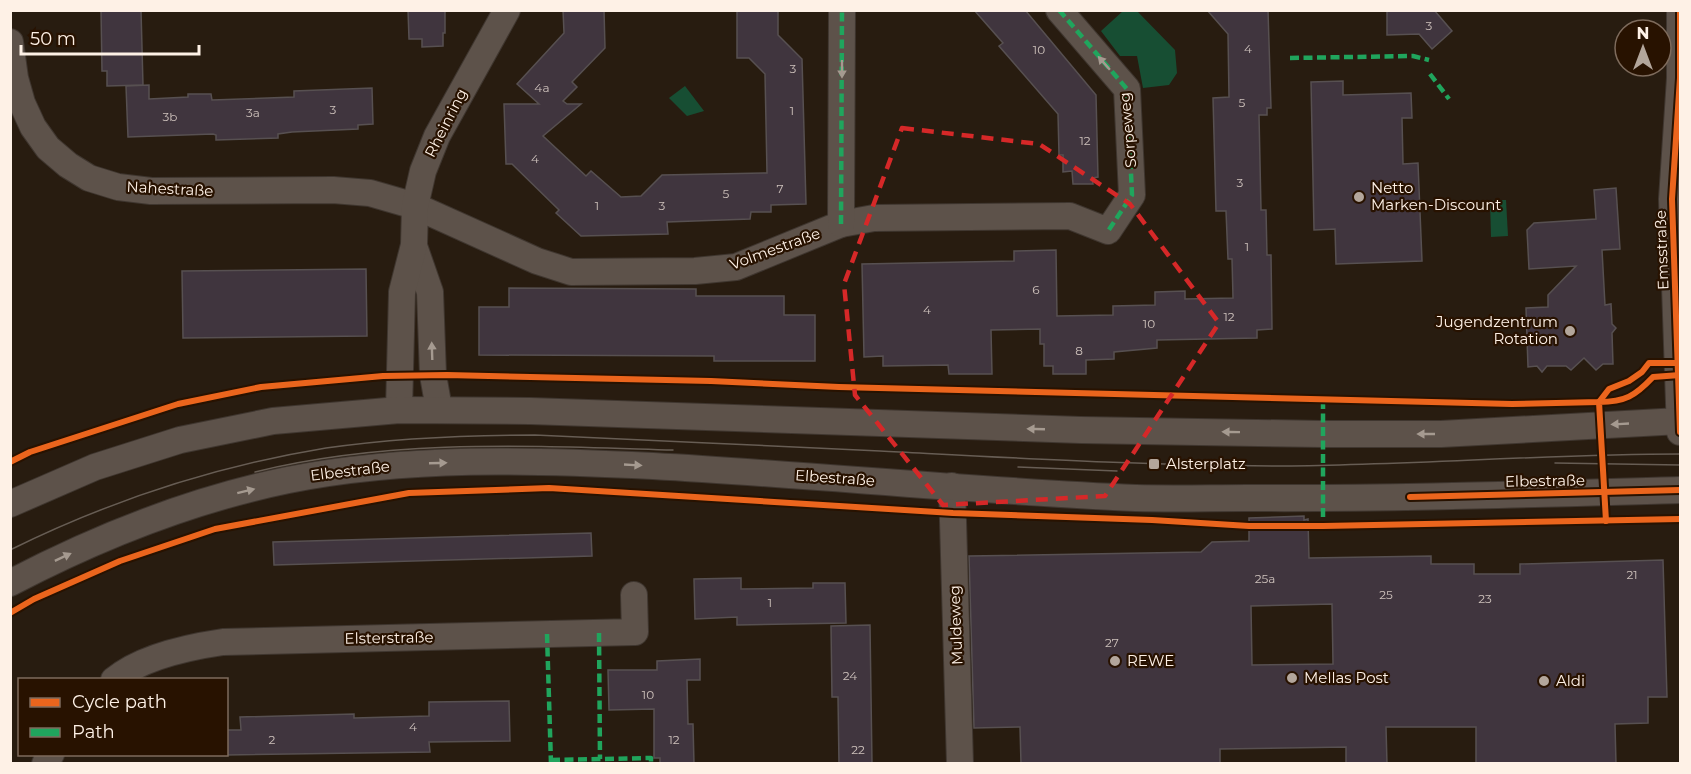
<svg xmlns="http://www.w3.org/2000/svg" width="1691" height="774" font-family="Montserrat,sans-serif">
<rect width="100%" height="100%" fill="#281c10"/>
<g fill="#174e33">
<polygon points="1123,11 1137,11 1175,50 1177,73 1169,85 1143,88 1137,56 1120,56 1101,31"/>
<polygon points="685,86 704,111 687,116 669,98"/>
<polygon points="1490,200 1506,200 1508,236 1491,237"/>
</g>
<g fill="#40353e" stroke="#575051" stroke-width="1.5" fill-rule="evenodd">
<polygon points="101,10 141,10 143,85 107,86 107,71 102,71"/>
<polygon points="408,10 445,10 445,33 443,33 443,46 422,47 422,39 409,39"/>
<polygon points="563,10 604,10 605,48 572,82 577,87 563,101 567,104 581,104 543,136 586,176 591,171 621,197 641,196 662,175 767,173 765,74 749,58 737,58 737,10 778,10 778,35 802,59 806,204 771,205 771,212 751,212 750,219 667,222 668,234 581,236 556,213 559,210 512,164 506,164 504,104 539,104 517,84 564,33"/>
<polygon points="974,10 1025,10 1096,95 1098,177 1092,178 1093,184 1073,184 1072,171 1063,172 1063,155 1059,155 1058,114 999,46 1003,43"/>
<polygon points="1207,10 1268,10 1271,108 1267,108 1267,115 1259,115 1261,210 1266,210 1267,255 1271,255 1272,329 1257,330 1257,338 1157,340 1157,348 1114,352 1114,359 1086,360 1086,374 1053,374 1053,366 1044,366 1044,344 1040,344 1040,329 991,330 992,374 949,374 948,365 883,366 883,356 864,357 862,264 1014,261 1014,251 1056,250 1057,316 1113,315 1113,306 1155,305 1155,292 1185,291 1185,299 1233,298 1232,259 1228,259 1226,211 1216,211 1213,98 1229,97 1228,34"/>
<polygon points="1387,10 1434,10 1452,31 1432,49 1419,34 1387,35"/>
<polygon points="1343,81 1343,95 1411,93 1412,118 1402,118 1403,164 1418,163 1422,261 1336,264 1335,229 1314,230 1311,82"/>
<polygon points="149,85 149,99 188,97 188,94 211,94 212,100 294,97 294,91 372,88 373,124 358,125 358,129 292,132 278,134 278,138 216,140 216,135 213,134 128,137 126,86"/>
<polygon points="1616,188 1620,249 1602,250 1605,305 1611,304 1612,324 1616,328 1612,333 1613,364 1603,364 1596,370 1584,358 1571,370 1566,366 1547,366 1542,372 1537,366 1528,367 1526,308 1548,307 1548,295 1576,266 1529,269 1527,230 1534,223 1596,219 1594,190"/>
<polygon points="366,269 367,336 183,338 182,271"/>
<polygon points="509,288 696,289 696,296 784,296 784,315 815,315 815,361 714,361 714,356 479,355 479,307 509,307"/>
<path d="M1304,516V520L1308,519L1309,558L1431,556V564H1474V574H1520V564L1663,560L1667,697H1648V723L1615,724L1616,764H1476V727H1386L1387,764H1346V747L1220,749V764H1021L1020,727L974,728L969,556L1201,552L1212,542L1249,541V518ZM1332,604L1333,664L1252,665L1251,606Z"/>
<polygon points="591,533 592,556 274,565 273,542"/>
<polygon points="741,578 741,589 813,588 813,583 845,583 846,623 737,625 737,617 695,619 694,579"/>
<polygon points="870,625 872,764 839,764 838,697 832,697 831,626"/>
<polygon points="700,659 700,680 687,680 688,724 693,724 694,764 660,764 660,758 654,758 654,709 609,710 608,670 657,670 657,661"/>
<polygon points="509,701 510,741 429,742 430,752 226,755 226,730 241,730 240,717 354,714 354,718 429,716 429,702"/>
</g>
<g fill="none" stroke-linecap="round" stroke-linejoin="round">
<defs>
<g id="minor">
<polyline points="1680,10 1680,78 1672,199 1680,432"/>
<polyline points="10,42 15,78 22,103 33,127 48,148 68,165 89,178 118,187 151,191 333,190 370,193 415,206 537,261 571,272 695,271 736,267 841,224 874,218 1070,216 1108,231 1132,195 1127,89 1059,10"/>
<polyline points="841,224 842,10"/>
<polyline points="414,246 430,292 433,375 439,409"/>
<polyline points="399,410 402,292 414,245 415,206 423,171 437,136 507,10"/>
<polyline points="952,486 960,764"/>
<polyline points="10,504 95,467 180,440 273,421 399,410 530,411 1081,430 1323,434 1441,434 1680,421"/>
<path d="M10,583C98,537 191,500 288,480C409,456 531,460 653,466C814,475 975,491 1136,498C1173,499 1210,498 1247,498C1391,499 1536,494 1680,490"/>
<path d="M114,680C141,657 189,647 223,642L635,632L634,595"/>
<polyline points="45,764 51,754"/>
</g>
</defs>
<use href="#minor" stroke="#3f362f" stroke-width="28"/>
<use href="#minor" stroke="#5d524a" stroke-width="26"/>
<g stroke="#675d54" stroke-width="1.5">
<polyline points="1555,463 1680,465"/>
<polyline points="1018,467 1117,471"/>
<path d="M255,472C392,438 534,446 673,450"/>
<path d="M10,550C109,501 217,466 326,448C395,438 465,435 535,435C650,441 765,445 880,451C1015,458 1149,466 1283,466C1416,465 1548,454 1680,454"/>
</g>
<g stroke="#20a55d" stroke-width="4.5" stroke-dasharray="9 4.5" stroke-linecap="butt">
<polyline points="1059,10 1127,89 1132,195 1108,231"/>
<polyline points="1290,58 1413,56 1429,60"/>
<polyline points="1430,74 1449,99"/>
<polyline points="841,224 842,10"/>
<polyline points="1323,400 1323,526"/>
<polyline points="599,633 600,759"/>
<polyline points="547,634 551,764"/>
<polyline points="551,760 651,758 651,764"/>
</g>
<defs>
<g id="cycleway">
<polyline points="1680,10 1680,78 1672,199 1680,432"/>
<polyline points="10,462 30,452 178,404 261,387 383,376 447,375 711,381 839,387 1512,404 1599,402 1609,389 1629,381 1642,372 1649,363 1680,363"/>
<polyline points="1410,497 1680,490"/>
<path d="M1606,521L1599,402C1625,402 1635,396 1653,377L1680,375"/>
<polyline points="10,613 34,599 120,561 215,529 409,493 549,488 953,513 1152,520 1249,526 1323,526 1680,519"/>
</g>
</defs>
<use href="#cycleway" stroke="#281200" stroke-width="10"/>
<use href="#cycleway" stroke="#eb651d" stroke-width="6"/>
</g>
<defs><path id="oneway-solid" d="M-6-.8H1V-3.2L6.5 0L1 3.2V.8H-6Z" transform="scale(1.5)"/></defs>
<g fill="#a59a90">
<use href="#oneway-solid" transform="translate(1104 63) rotate(-131)"/>
<use href="#oneway-solid" transform="translate(842 69) rotate(90)"/>
<use href="#oneway-solid" transform="translate(432 351) rotate(-92)"/>
<use href="#oneway-solid" transform="translate(1620 424) rotate(177)"/>
<use href="#oneway-solid" transform="translate(1036 429) rotate(-178)"/>
<use href="#oneway-solid" transform="translate(1231 432) rotate(-179)"/>
<use href="#oneway-solid" transform="translate(1426 434) rotate(180)"/>
<use href="#oneway-solid" transform="translate(438 463) rotate(-2)"/>
<use href="#oneway-solid" transform="translate(633 465) rotate(3)"/>
<use href="#oneway-solid" transform="translate(246 491) rotate(-14)"/>
<use href="#oneway-solid" transform="translate(63 557) rotate(-25)"/>
</g>
<path fill="none" stroke="#d62828" stroke-width="4.5" stroke-dasharray="12 8" stroke-linejoin="round" d="M902,128L1039,144L1130,204L1219,323L1105,496L943,505L855,395L844,284Z"/>
<g fill="#b3a69b" stroke="#281200" stroke-width="2">
<circle cx="1359" cy="197" r="6"/>
<circle cx="1570" cy="331" r="6"/>
<rect x="1148" y="458" width="12" height="12" rx="3"/>
<circle cx="1115" cy="661" r="6"/>
<circle cx="1292" cy="678" r="6"/>
<circle cx="1544" cy="681" r="6"/>
</g>
<g text-anchor="middle" stroke-width="4.5" stroke-linejoin="round" paint-order="stroke">
<g font-size="12" fill="#cec2bc">
<text x="1429" y="30">3</text>
<text x="1248" y="53">4</text>
<text x="1039" y="54">10</text>
<text x="793" y="73">3</text>
<text x="542" y="92">4a</text>
<text x="1242" y="107">5</text>
<text x="333" y="114">3</text>
<text x="792" y="115">1</text>
<text x="253" y="117">3a</text>
<text x="170" y="121">3b</text>
<text x="1085" y="145">12</text>
<text x="535" y="163">4</text>
<text x="1240" y="187">3</text>
<text x="780" y="193">7</text>
<text x="726" y="198">5</text>
<text x="597" y="210">1</text>
<text x="662" y="210">3</text>
<text x="1247" y="251">1</text>
<text x="1036" y="294">6</text>
<text x="927" y="314">4</text>
<text x="1229" y="321">12</text>
<text x="1149" y="328">10</text>
<text x="1079" y="355">8</text>
<text x="1632" y="579">21</text>
<text x="1265" y="583">25a</text>
<text x="1386" y="599">25</text>
<text x="1485" y="603">23</text>
<text x="770" y="607">1</text>
<text x="1112" y="647">27</text>
<text x="850" y="680">24</text>
<text x="648" y="699">10</text>
<text x="413" y="731">4</text>
<text x="272" y="744">2</text>
<text x="674" y="744">12</text>
<text x="858" y="754">22</text>
</g>
<g font-size="15" fill="#fef1e6" stroke="#281200">
<text transform="translate(446 123) rotate(-63)" y="5">Rheinring</text>
<text transform="translate(1128 130) rotate(-95)" y="5">Sorpeweg</text>
<text transform="translate(170 189) rotate(3)" y="5">Nahestraße</text>
<text transform="translate(775 249) rotate(-20)" y="5">Volmestraße</text>
<text transform="translate(1662 250) rotate(-92)" y="5">Emsstraße</text>
<text transform="translate(350 471) rotate(-7)" y="5">Elbestraße</text>
<text transform="translate(835 478) rotate(4)" y="5">Elbestraße</text>
<text transform="translate(1545 481) rotate(-1)" y="5">Elbestraße</text>
<text transform="translate(956 625) rotate(-92)" y="5">Muldeweg</text>
<text transform="translate(389 638) rotate(-1)" y="5">Elsterstraße</text>
</g>
<g font-size="15" fill="#fef1e6" stroke="#281200" text-anchor="start">
<text x="1371" y="193">Netto<tspan x="1371" dy="17">Marken-Discount</tspan></text>
<text x="1558" y="327" text-anchor="end">Jugendzentrum<tspan x="1558" dy="17">Rotation</tspan></text>
<text x="1166" y="469">Alsterplatz</text>
<text x="1127" y="666">REWE</text>
<text x="1304" y="683">Mellas Post</text>
<text x="1556" y="686">Aldi</text>
</g>
</g>
<rect width="1691" height="774" fill="none" stroke="#fef1e6" stroke-width="24"/>
<rect x="18" y="678" width="210" height="78" fill="#281200" stroke="#7e6b5c" stroke-width="1.5"/>
<rect x="30" y="698" width="30" height="9" fill="#eb651d" stroke="#7e6b5c" stroke-width="1.5"/>
<text x="72" y="708" font-size="18" fill="#fef1e6">Cycle path</text>
<rect x="30" y="728" width="30" height="9" fill="#20a55d" stroke="#7e6b5c" stroke-width="1.5"/>
<text x="72" y="738" font-size="18" fill="#fef1e6">Path</text>
<g transform="translate(1643 48)"><circle r="28" fill="#281200" stroke="#7e6b5c" stroke-width="1.5"/>
<path d="M0-4.5L10 22L0 15L-10 22Z" fill="#b3a69b"/>
<text y="-9" font-size="16" font-weight="bold" text-anchor="middle" fill="#fef1e6">N</text>
</g>
<path d="M21 45v9h178v-9" fill="none" stroke="#fef1e6" stroke-width="3"/>
<text x="30" y="45" font-size="18" fill="#fef1e6" stroke="#281200" stroke-width="4.5" paint-order="stroke">50 m</text>
</svg>
